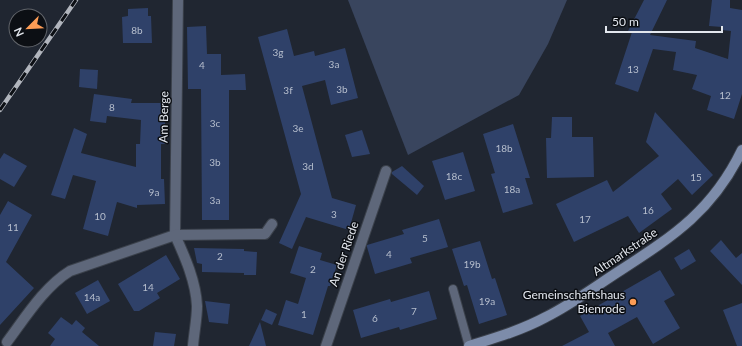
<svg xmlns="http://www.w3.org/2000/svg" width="742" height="346" font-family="Lato,sans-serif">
<rect width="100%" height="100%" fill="#202631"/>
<polygon fill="#39455e" points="348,0 567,0 548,44 519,95 408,155"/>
<g fill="#2f4169">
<polygon points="644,0 667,0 650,35 696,41 695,48 728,59 731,31 722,30 722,27 709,26 712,0 730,0 730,8 742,10 742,94 734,119 707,110 711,96 692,89 697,75 673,70 676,52 653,49 638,92 615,84 632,32 628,31"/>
<polygon points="148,8 148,16 151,16 152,43 123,43 122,17 128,16 128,9"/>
<polygon points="206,26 207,54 221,54 221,75 245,74 246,90 229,90 229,220 202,220 201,89 188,89 187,27"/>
<polygon points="287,29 294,56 314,51 315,56 345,48 358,98 331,105 325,80 302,86 332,198 356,205 349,230 306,217 292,249 279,243 301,194 258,37"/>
<polygon points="80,69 98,70 97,89 79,87"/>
<polygon points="94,94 132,99 131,103 165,103 165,144 161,144 161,179 164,179 165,204 137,205 137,208 117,202 108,236 83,229 96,181 73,175 65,199 51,195 74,128 87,134 81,153 136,167 136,144 140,144 141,120 107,116 106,123 90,121"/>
<polygon points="655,112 713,175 692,195 678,179 661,194 672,209 639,233 628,216 574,242 556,204 607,180 613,192 659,156 646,142"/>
<polygon points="552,117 572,117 572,137 593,137 594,177 547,178 546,138 551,138"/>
<polygon points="513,124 530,178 525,178 533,204 503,213 491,174 495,173 483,134"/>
<polygon points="362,130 370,154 352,157 345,135"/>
<polygon points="463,152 475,191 445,200 432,161"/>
<polygon points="4,153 27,166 14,187 0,179 0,159"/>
<polygon points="402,166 424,186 417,195 392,174 392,172"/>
<polygon points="8,201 32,215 6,262 34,288 0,325 0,215"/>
<polygon points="439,219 448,247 410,258 412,263 375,274 367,247 367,245 404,234 402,230"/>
<polygon points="721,240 736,258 742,253 742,285 710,251"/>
<polygon points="480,241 492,279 495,278 507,315 479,324 467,285 464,286 452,249"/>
<polygon points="299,246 322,253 320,260 337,265 330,286 328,286 313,335 278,325 286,300 298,304 306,278 290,273"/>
<polygon points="194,248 244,249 244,251 257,252 256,275 244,275 244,273 202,272 202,264 197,263"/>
<polygon points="689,249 696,261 681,270 674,258"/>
<polygon points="166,255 180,279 157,293 160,298 139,311 134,311 118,284"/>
<polygon points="660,270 675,295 664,301 680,328 653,344 637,317 608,333 615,346 562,346 589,332 580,316"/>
<polygon points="98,280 110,301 87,314 75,293"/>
<polygon points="429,291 437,319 400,330 399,327 361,338 353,310 390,299 391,302"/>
<polygon points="205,301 230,304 228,324 209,322"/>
<polygon points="742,303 742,346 737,346 723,310"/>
<polygon points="266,309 277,314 272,325 261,320"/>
<polygon points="61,317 72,325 76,320 85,328 82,332 99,346 50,346 55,339 48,333"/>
<polygon points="260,322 266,346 249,346"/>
<polygon points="155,332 176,334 174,346 153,346"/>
</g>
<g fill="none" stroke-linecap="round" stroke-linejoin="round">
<defs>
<polyline id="lane" points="453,289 469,346"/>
<g id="street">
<path d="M178,0L175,235C185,257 196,282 197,306C197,319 194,333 193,346"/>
<path d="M7,342C25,318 44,287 70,271L175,235L265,234L272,224"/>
<polyline points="326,346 386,171"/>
</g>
<path id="secondary" d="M469,346C495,338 522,330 546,317C572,304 596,286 621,270C675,235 713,210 742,150"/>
</defs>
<use href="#lane" stroke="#3b414b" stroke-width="10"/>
<use href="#street" stroke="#3b414b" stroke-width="12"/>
<use href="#secondary" stroke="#3b414b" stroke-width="12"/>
<use href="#lane" stroke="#5e677a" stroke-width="8"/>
<use href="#street" stroke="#5e677a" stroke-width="10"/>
<use href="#secondary" stroke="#7d8caa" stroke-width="10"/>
<defs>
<polyline id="rail" points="0,110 76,0"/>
</defs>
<use href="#rail" stroke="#b1b5bd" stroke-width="4.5"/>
<use href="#rail" stroke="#0c0f14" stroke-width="3" stroke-dasharray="9" stroke-linecap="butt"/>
</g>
<circle fill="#fd9c55" stroke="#0c0f14" stroke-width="1.5" cx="633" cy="302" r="4"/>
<g text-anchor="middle" stroke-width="3" stroke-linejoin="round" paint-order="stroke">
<g font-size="10" fill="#b6becd">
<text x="137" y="34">8b</text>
<text x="278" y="56">3g</text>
<text x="334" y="68">3a</text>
<text x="202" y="69">4</text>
<text x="633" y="73">13</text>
<text x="342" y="93">3b</text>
<text x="288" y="94">3f</text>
<text x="725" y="99">12</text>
<text x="112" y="111">8</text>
<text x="215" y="127">3c</text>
<text x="298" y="132">3e</text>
<text x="504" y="152">18b</text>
<text x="215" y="166">3b</text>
<text x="308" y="170">3d</text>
<text x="454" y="180">18c</text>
<text x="696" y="181">15</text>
<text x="512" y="193">18a</text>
<text x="154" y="196">9a</text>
<text x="215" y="204">3a</text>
<text x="648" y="214">16</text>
<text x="334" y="218">3</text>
<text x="100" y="220">10</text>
<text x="585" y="223">17</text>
<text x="13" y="231">11</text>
<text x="425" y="242">5</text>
<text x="389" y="258">4</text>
<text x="220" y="260">2</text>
<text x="472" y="268">19b</text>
<text x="313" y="273">2</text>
<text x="148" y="291">14</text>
<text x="92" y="301">14a</text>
<text x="487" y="305">19a</text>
<text x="414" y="315">7</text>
<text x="304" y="318">1</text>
<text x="375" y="322">6</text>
</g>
<g font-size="12" fill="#e3e7ee" stroke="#0c0f14">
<text transform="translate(164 117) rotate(-89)" y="4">Am Berge</text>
<text transform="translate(625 252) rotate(-34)" y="4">Altmarkstraße</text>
<text transform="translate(344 254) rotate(-71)" y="4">An der Riede</text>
</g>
<g font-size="12" fill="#e3e7ee" stroke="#0c0f14" text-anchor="end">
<text x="625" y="299">Gemeinschaftshaus<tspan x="625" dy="14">Bienrode</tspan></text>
</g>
</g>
<g transform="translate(28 28) rotate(246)"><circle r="19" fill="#0c0f14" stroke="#62656b"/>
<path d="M0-3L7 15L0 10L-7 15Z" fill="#fd9c55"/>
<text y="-6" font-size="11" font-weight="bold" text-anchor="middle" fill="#e3e7ee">N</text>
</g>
<path d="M606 26v6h116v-6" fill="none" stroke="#e3e7ee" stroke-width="2"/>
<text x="612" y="26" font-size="12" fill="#e3e7ee" stroke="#0c0f14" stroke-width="3" paint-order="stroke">50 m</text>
</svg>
